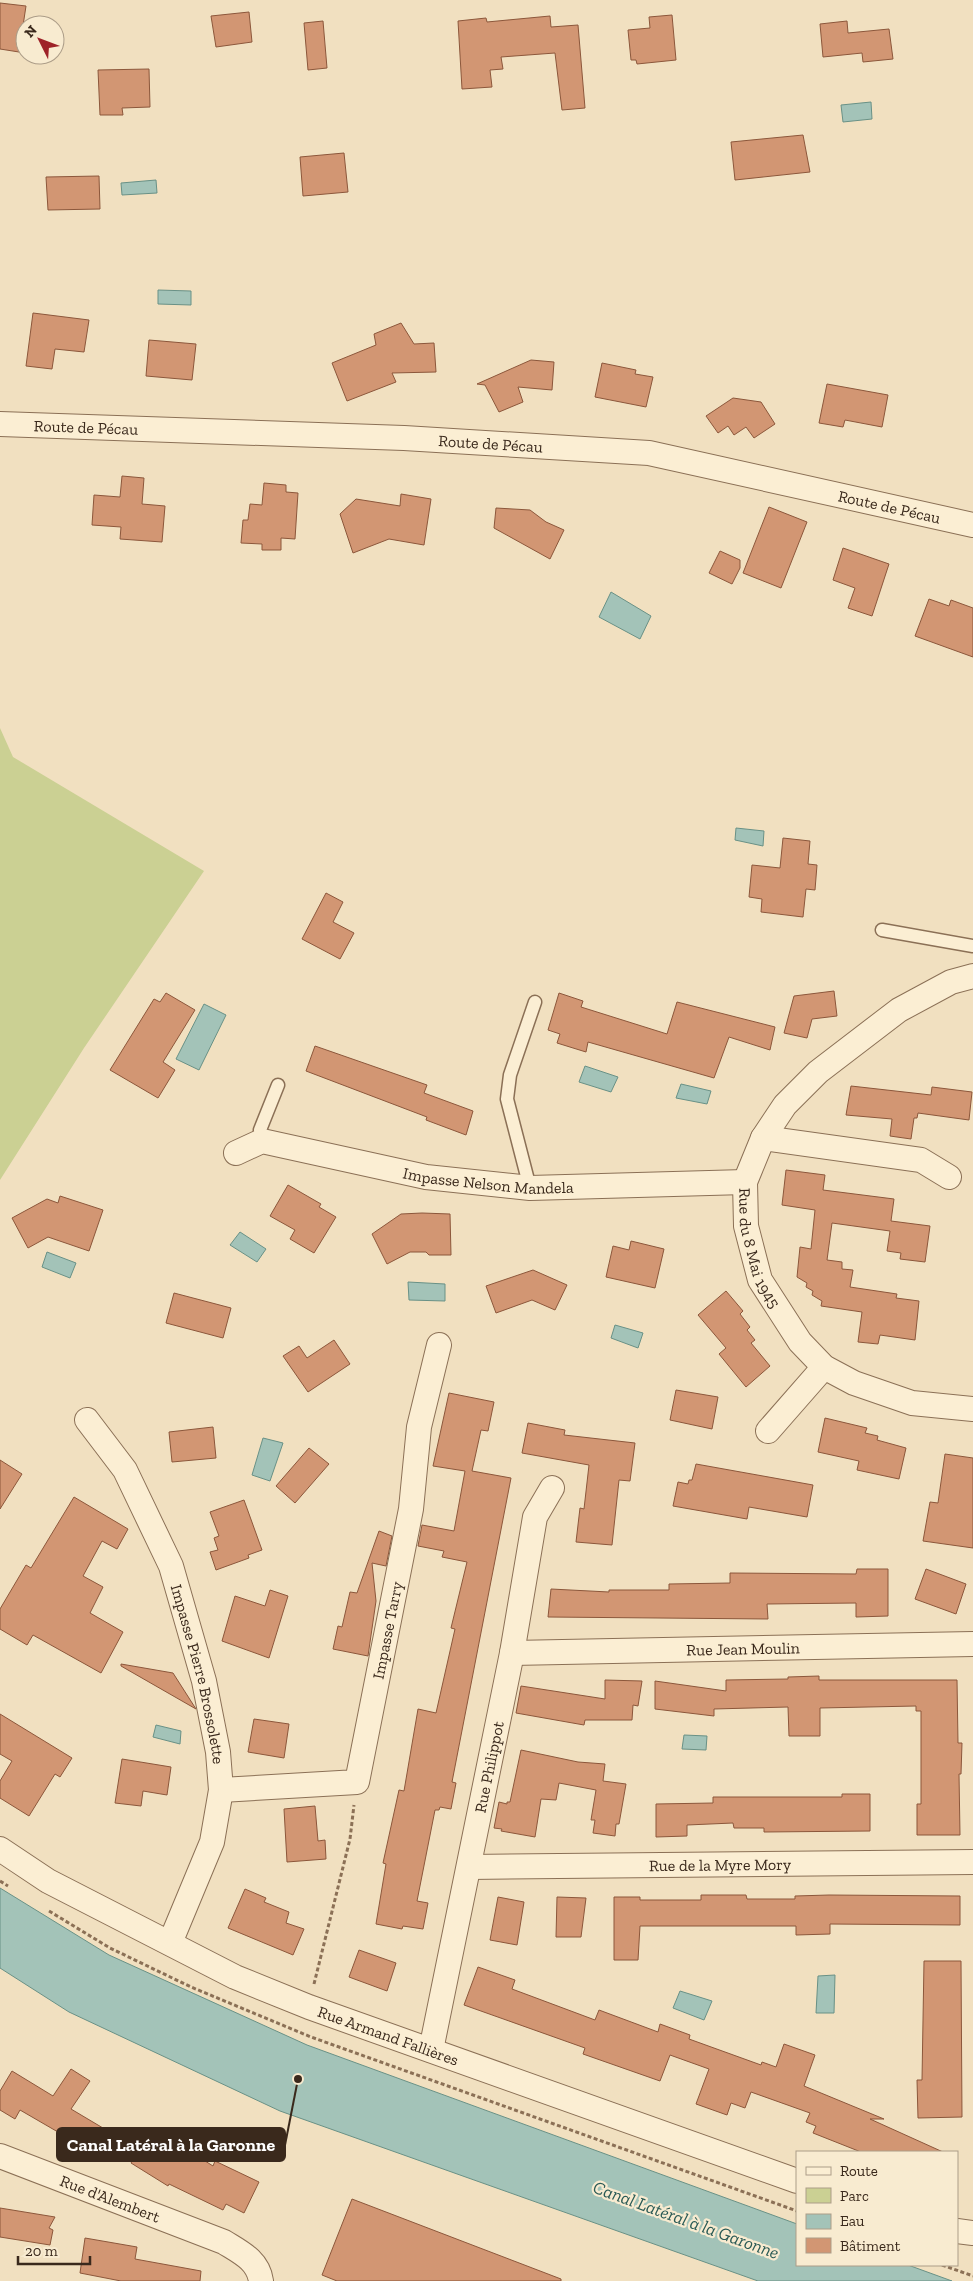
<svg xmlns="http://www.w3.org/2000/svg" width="973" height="2281" font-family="'Zilla Slab',serif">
<rect width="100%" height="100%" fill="#f1e0c0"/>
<polygon fill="#cbd093" points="0,728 13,757 204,871 84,1048 0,1180"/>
<g fill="#a3c3b8" stroke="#699186">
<polygon points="871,102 872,119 843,122 841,105"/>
<polygon points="156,180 157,193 122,195 121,183"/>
<polygon points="158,290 191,291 191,305 158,304"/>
<polygon points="611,592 651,616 640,639 599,617"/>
<polygon points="736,828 764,831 763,846 735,840"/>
<polygon points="204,1004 226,1015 199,1070 176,1059"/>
<polygon points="585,1066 618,1077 611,1092 579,1082"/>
<polygon points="681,1084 711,1091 707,1104 676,1098"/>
<polygon points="240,1232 266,1249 257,1262 230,1245"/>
<polygon points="47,1252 76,1263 70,1278 42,1267"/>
<polygon points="408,1282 445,1284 445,1301 409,1300"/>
<polygon points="615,1325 643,1333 638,1348 611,1338"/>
<polygon points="263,1438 283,1443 270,1481 252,1475"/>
<polygon points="156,1725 181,1731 180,1744 153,1737"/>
<polygon points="684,1735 707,1736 706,1750 682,1749"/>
<polygon points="0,1888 109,1955 307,2045 797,2224 797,2265 908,2265 952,2281 758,2281 280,2111 69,2012 0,1968"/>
<polygon points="835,1975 834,2013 816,2013 818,1976"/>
<polygon points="680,1991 712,2001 704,2020 673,2008"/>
</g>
<g fill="#d29673" stroke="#8c573b">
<polygon points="0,3 26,6 19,52 0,49"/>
<polygon points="249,12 252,42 216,47 211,16"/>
<polygon points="672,15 676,60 637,64 636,60 631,60 628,30 650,28 649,17"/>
<polygon points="550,16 551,27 578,25 585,108 562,110 555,53 501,57 503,69 490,70 492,87 462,89 458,21 486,18 487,22"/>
<polygon points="323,21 327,68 308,70 304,23"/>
<polygon points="847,21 848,33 889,29 893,59 863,62 862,53 823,57 820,24"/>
<polygon points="149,69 150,107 122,108 123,115 100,115 98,70"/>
<polygon points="803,135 810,172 735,180 731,142"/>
<polygon points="344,153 348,192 303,196 300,157"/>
<polygon points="99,176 100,209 48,210 46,177"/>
<polygon points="33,313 89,320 84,352 55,349 52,369 26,366"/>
<polygon points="401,323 414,344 434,343 436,372 392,373 396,382 347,401 332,363 376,345 374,334"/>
<polygon points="149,340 196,344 192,380 146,376"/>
<polygon points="531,360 554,362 552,390 518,387 523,402 499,412 485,385 477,384"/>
<polygon points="602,363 636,370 635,374 653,377 646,407 595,397"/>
<polygon points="827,384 888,395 882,427 845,420 843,427 819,423"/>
<polygon points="733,398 761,402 775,424 754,438 746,427 734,435 728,426 718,433 706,416"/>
<polygon points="122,476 144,478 142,504 165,506 162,542 120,539 121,527 92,525 94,495 120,497"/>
<polygon points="264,483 286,485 286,492 298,493 295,539 281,538 281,550 262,550 262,544 241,543 243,520 248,520 250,504 262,505"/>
<polygon points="401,494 431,499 424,545 389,539 353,553 340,514 356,499 400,506"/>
<polygon points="769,507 807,522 781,588 743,573"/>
<polygon points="496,508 530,510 546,522 564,530 550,559 494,528"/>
<polygon points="843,548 889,564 872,616 848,608 855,588 833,580"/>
<polygon points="720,551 740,560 740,568 732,584 709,573"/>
<polygon points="929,599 949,606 951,600 973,608 973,657 915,636"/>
<polygon points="783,838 810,841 808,864 817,865 815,890 806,889 803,917 761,912 762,899 749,897 752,865 780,868"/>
<polygon points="326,893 343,902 333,922 354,933 340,959 302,939"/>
<polygon points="834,991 837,1016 812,1019 807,1038 784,1033 794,996"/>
<polygon points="166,993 195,1010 163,1062 175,1070 158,1098 110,1070 154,999 160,1002"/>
<polygon points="559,993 583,1001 581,1007 667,1034 677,1002 775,1027 770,1050 729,1037 714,1078 588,1042 586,1052 557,1043 560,1034 548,1030"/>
<polygon points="315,1046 427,1085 424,1093 473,1111 466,1135 426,1120 427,1117 306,1071"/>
<polygon points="851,1086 931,1095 932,1087 972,1092 969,1120 918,1113 917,1118 914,1118 911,1139 890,1136 892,1119 846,1115"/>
<polygon points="786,1170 825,1175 823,1190 894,1199 891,1221 930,1226 925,1262 900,1259 901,1253 887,1251 890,1231 832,1223 827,1260 842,1262 842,1269 853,1270 850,1287 897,1294 896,1298 919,1301 915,1340 880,1335 878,1344 858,1342 862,1312 821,1306 822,1301 812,1295 813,1291 806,1287 807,1283 797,1277 800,1247 811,1249 815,1210 782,1205"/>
<polygon points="288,1185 321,1204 319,1207 336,1217 314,1253 290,1239 295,1230 270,1216"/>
<polygon points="60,1196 103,1210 89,1251 48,1237 28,1248 12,1218 47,1199 58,1203"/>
<polygon points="422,1213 450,1214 451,1255 429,1255 426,1252 410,1252 387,1264 372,1234 401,1214"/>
<polygon points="631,1241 664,1249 655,1288 606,1277 613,1246 629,1250"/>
<polygon points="533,1270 567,1285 555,1310 532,1300 496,1313 486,1286"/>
<polygon points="726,1291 743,1311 740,1314 750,1327 747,1330 755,1340 751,1343 770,1366 746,1387 719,1354 726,1348 698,1315"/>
<polygon points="174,1293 231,1308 223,1338 166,1323"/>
<polygon points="334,1340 350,1364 308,1392 283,1356 299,1346 307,1358"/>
<polygon points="676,1390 718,1397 712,1429 670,1420"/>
<polygon points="449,1393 494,1402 488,1431 481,1430 472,1471 511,1478 452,1782 456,1783 451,1809 440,1807 439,1810 435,1810 417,1901 428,1903 423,1929 403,1926 402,1929 376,1924 386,1864 383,1863 399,1790 404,1791 418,1709 436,1713 455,1629 451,1628 467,1562 442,1557 444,1551 418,1546 422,1525 454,1531 465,1471 433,1466"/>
<polygon points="825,1418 867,1428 865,1433 878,1436 877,1440 906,1448 899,1479 857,1470 859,1461 818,1452"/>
<polygon points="528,1423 565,1430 564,1435 635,1443 630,1481 619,1480 612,1545 576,1542 580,1508 584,1509 589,1465 522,1453"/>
<polygon points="213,1427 216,1458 172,1462 169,1432"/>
<polygon points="309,1448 329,1464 295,1503 276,1486"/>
<polygon points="945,1454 973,1458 973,1548 923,1541 930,1502 938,1503"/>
<polygon points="0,1460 22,1474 0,1509"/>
<polygon points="696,1464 813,1485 807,1517 749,1507 747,1519 673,1506 678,1482 688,1484 689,1480 692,1480"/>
<polygon points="74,1497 128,1529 117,1549 102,1541 83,1576 103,1587 90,1613 123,1632 101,1673 33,1635 27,1645 0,1629 0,1609 26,1565 31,1568"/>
<polygon points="244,1500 262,1550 248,1555 249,1558 216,1570 210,1552 218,1550 214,1538 219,1536 210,1512"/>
<polygon points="379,1531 392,1536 386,1566 372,1563 376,1601 368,1656 333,1649 338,1626 342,1627 350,1592 357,1593"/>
<polygon points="857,1569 888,1569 888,1616 856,1617 856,1603 767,1604 768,1619 548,1617 551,1589 609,1592 609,1590 669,1590 669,1584 730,1583 730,1573 856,1574"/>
<polygon points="926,1569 966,1584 956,1614 915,1599"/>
<polygon points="270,1590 288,1596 269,1658 222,1641 235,1596 265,1606"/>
<polygon points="121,1664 173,1673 196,1709 121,1666"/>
<polygon points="819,1676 819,1680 957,1680 958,1743 962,1743 961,1774 959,1774 960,1835 917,1835 917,1804 921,1804 921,1711 916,1711 916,1706 820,1708 820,1736 789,1736 788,1707 714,1709 714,1716 655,1709 655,1681 726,1691 726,1680 788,1679 788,1677"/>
<polygon points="605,1680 642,1681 638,1706 633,1705 632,1720 585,1720 584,1725 516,1713 521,1686 605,1699"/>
<polygon points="0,1714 72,1758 60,1777 55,1774 29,1816 0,1798 0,1781 12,1761 0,1754"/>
<polygon points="254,1719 289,1724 284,1758 248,1752"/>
<polygon points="521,1750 578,1762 605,1764 603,1781 626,1784 619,1824 616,1824 615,1836 593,1833 595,1820 591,1820 596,1790 559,1783 556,1800 541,1799 535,1837 501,1831 502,1829 494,1828 499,1802 507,1804 507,1802 510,1802"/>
<polygon points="122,1759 171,1767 167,1795 143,1791 141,1806 115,1803"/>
<polygon points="842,1794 870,1794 870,1831 764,1832 764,1828 734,1828 733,1823 687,1825 687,1836 656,1837 656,1804 713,1803 713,1797 842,1797"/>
<polygon points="315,1806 318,1841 325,1840 326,1859 287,1862 284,1809"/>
<polygon points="245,1889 266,1898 264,1902 289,1912 286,1923 304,1929 293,1955 228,1928"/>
<polygon points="701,1895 746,1895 747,1899 795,1899 795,1896 829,1895 960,1896 960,1925 830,1924 830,1934 796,1935 796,1926 640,1926 638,1960 614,1960 614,1897 640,1897 640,1900 701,1900"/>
<polygon points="498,1897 524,1902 517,1945 490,1940"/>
<polygon points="557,1897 586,1898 581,1937 556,1937"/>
<polygon points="359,1950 396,1963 387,1991 349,1977"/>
<polygon points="924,1961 961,1961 962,2117 918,2118 917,2080 922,2080"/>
<polygon points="478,1967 515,1980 512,1989 595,2020 599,2010 658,2032 660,2024 690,2035 689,2039 761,2065 762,2062 776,2067 784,2044 815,2055 804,2086 884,2119 870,2119 943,2152 861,2152 813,2133 816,2126 806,2122 810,2113 751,2092 745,2108 731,2103 727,2115 696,2104 709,2069 670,2055 660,2081 583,2054 585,2048 464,2005"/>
<polygon points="71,2069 90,2081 71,2109 108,2131 93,2156 69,2141 70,2139 20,2110 15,2119 0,2110 0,2091 12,2071 53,2096"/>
<polygon points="153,2128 213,2166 215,2161 259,2182 244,2213 226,2204 223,2210 169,2184 168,2186 131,2163"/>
<polygon points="352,2199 561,2279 561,2281 337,2281 322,2275"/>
<polygon points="0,2208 55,2217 49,2228 53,2230 50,2245 0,2237"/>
<polygon points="85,2238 137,2247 135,2259 201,2271 200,2281 121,2281 80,2273"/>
</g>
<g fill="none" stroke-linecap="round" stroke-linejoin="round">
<defs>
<g id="lane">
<polyline points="882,930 973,946"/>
<polyline points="262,1141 260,1130 278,1085"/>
<polyline points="530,1188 507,1099 510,1075 535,1002"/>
</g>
<g id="street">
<path id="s1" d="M0,424L404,438L649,453L973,525"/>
<path id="s2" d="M973,976L951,982L899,1010L818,1072L785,1105L763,1138L745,1182L746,1226L760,1280L800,1342L824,1367L854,1383L912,1403L973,1409"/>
<polyline points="763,1138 921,1160 949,1177"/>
<path id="s3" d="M236,1153L262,1141L426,1177L530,1188L745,1182"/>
<path id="s4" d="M87,1420L125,1470L171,1566L204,1681L218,1752L221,1790L212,1842L170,1943"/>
<polyline points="768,1431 824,1367"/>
<path id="s5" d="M512,1653L973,1644"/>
<path id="s6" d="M221,1790L357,1782L411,1509L419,1427L439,1345"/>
<path id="s7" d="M0,1849L48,1881L235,1977L309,2007L797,2181"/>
<path id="s8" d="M469,1867L973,1862"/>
<path id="s9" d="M431,2050L512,1653L535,1517L552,1488"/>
<path id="s10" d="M0,2156L224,2242C240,2252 258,2260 261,2281"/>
<polyline points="957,2231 973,2233"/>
</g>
</defs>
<use href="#lane" stroke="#8b7056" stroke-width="15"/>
<use href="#street" stroke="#8b7056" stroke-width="26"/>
<g stroke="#8b7056" stroke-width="3" stroke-dasharray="4 2.5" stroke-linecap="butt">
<polyline points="0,1881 8,1886"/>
<polyline points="49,1911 110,1948 191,1987 311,2037 797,2211"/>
<polyline points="314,1984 350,1839 354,1805"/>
<polyline points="942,2265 973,2276"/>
</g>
<use href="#lane" stroke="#fbeed3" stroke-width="12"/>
<use href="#street" stroke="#fbeed3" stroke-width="24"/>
</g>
<g text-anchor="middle" stroke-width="4.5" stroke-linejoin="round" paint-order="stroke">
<g font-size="16" fill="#3a291c" stroke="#f8ebd0">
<text dy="6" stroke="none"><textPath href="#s1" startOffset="86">Route de Pécau</textPath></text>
<text dy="6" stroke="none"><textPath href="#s1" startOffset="491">Route de Pécau</textPath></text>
<text dy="6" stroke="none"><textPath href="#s1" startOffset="896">Route de Pécau</textPath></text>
<text dy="6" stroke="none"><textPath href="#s3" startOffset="259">Impasse Nelson Mandela</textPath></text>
<text dy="6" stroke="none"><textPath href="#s2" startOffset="386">Rue du 8 Mai 1945</textPath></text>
<text dy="6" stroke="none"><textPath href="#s6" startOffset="291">Impasse Tarry</textPath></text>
<text dy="6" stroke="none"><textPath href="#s5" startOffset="231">Rue Jean Moulin</textPath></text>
<text dy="6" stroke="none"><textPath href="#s4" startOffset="281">Impasse Pierre Brossolette</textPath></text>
<text dy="6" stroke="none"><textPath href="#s9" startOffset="289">Rue Philippot</textPath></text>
<text dy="6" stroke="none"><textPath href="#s8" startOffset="251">Rue de la Myre Mory</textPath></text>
<text dy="6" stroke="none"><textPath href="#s7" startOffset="432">Rue Armand Fallières</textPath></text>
<text dy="6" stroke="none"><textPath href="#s10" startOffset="118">Rue d'Alembert</textPath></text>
</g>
<g font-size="18" font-style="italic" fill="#2a5a55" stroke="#f8ebd0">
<text transform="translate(686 2220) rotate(20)" y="6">Canal Latéral à la Garonne</text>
</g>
</g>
<path fill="none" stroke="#3a291c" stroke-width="2" d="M298 2079L285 2145"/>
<circle fill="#3a291c" stroke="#f8ebd0" stroke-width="2" cx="298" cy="2079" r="5"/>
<rect fill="#3a291c" stroke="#3a291c" stroke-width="2" x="57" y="2128" width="228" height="33" rx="5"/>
<g font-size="18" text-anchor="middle" font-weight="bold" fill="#fff">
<text x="171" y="2151">Canal Latéral à la Garonne</text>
</g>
<rect x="796" y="2151" width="162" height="115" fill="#f8ebd0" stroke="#ac9d88"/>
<rect x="806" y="2167" width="25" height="8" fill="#fbeed3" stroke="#ac9d88"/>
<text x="840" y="2176" font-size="15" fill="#3a291c">Route</text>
<rect x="806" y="2188" width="25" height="15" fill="#cbd093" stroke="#ac9d88"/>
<text x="840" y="2201" font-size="15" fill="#3a291c">Parc</text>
<rect x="806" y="2214" width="25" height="15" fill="#a3c3b8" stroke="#ac9d88"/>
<text x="840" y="2226" font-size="15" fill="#3a291c">Eau</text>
<rect x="806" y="2238" width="25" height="15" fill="#d29673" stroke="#ac9d88"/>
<text x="840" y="2251" font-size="15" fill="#3a291c">Bâtiment</text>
<g transform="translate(40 40) rotate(312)"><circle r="24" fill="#f8ebd0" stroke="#ac9d88"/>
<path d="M0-4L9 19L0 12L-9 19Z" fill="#9e2228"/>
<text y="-8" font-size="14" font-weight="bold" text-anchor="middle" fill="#3a291c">N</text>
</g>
<path d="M18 2256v8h72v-8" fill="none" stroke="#3a291c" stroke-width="2.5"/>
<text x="25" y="2256" font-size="15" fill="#3a291c" stroke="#f8ebd0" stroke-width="4" paint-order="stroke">20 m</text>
</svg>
